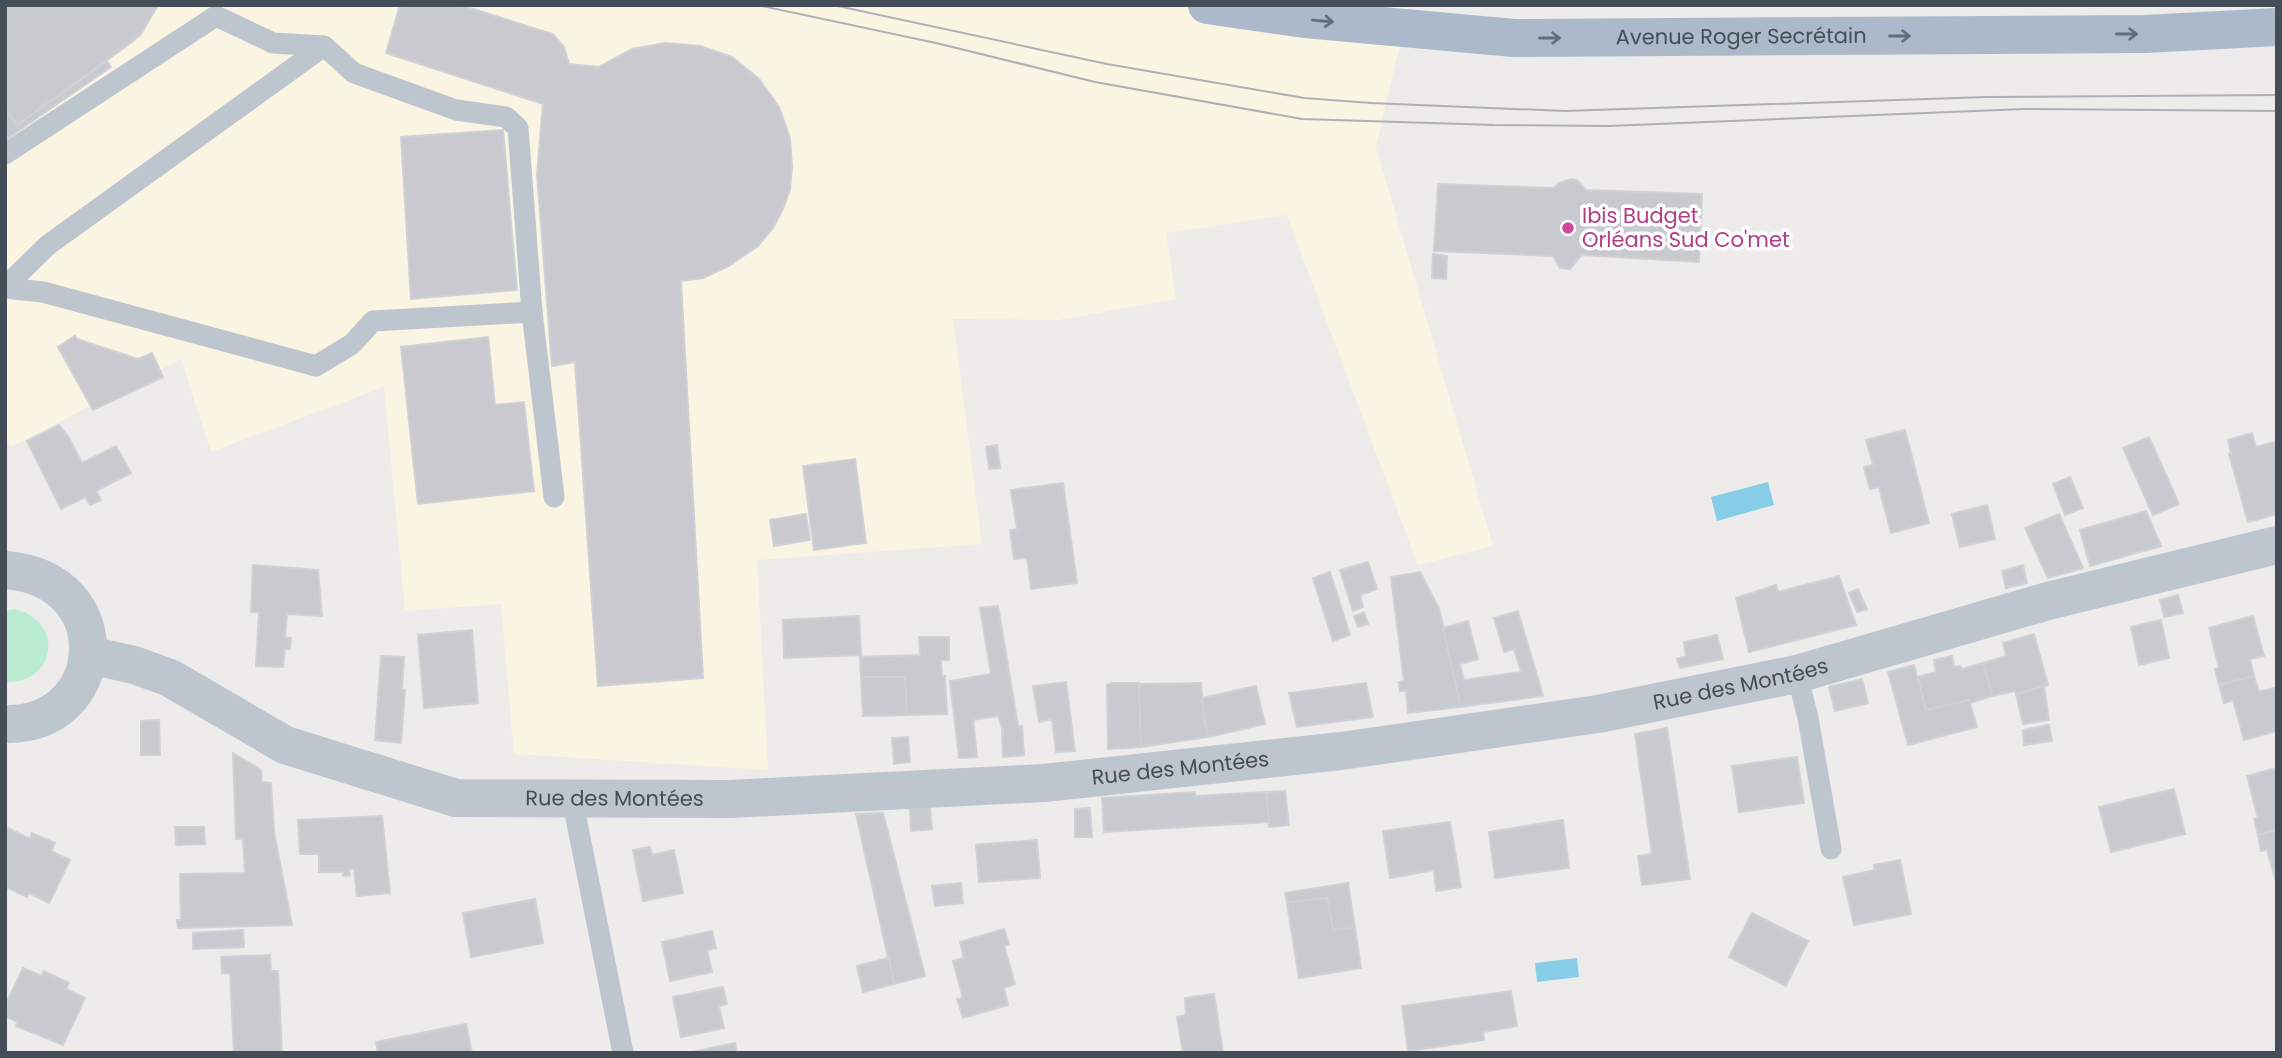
<svg xmlns="http://www.w3.org/2000/svg" width="2282" height="1058" font-family="Poppins,sans-serif">
<rect width="100%" height="100%" fill="#eeebeb"/>
<polygon fill="#faf5e3" points="5,5 1409,5 1376,147 1493,546 1418,565 1287,215 1166,233 1176,299 1058,320 953,319 982,544 757,560 768,770 514,754 501,604 405,611 384,387 211,452 181,359 11,447 5,439"/>
<path fill="#baecd1" d="M14,609C65,620 57,684 5,682V611Z"/>
<g fill="#88cde7">
<polygon points="1768,482 1774,505 1717,521 1711,497"/>
<polygon points="1577,958 1579,977 1537,982 1535,963"/>
</g>
<g fill="#c8cad0" stroke="#cfd1d7" stroke-width="2">
<polygon points="5,5 158,5 141,34 132,42 17,125 5,109"/>
<polygon points="400,5 460,5 553,34 564,47 569,64 599,67 632,49 665,43 700,46 732,57 759,79 779,107 790,138 792,167 790,189 783,209 773,228 758,246 729,266 703,278 681,281 703,678 598,686 575,362 552,366 537,174 543,104 386,53"/>
<polygon points="107,61 111,67 5,140 5,109 17,125"/>
<polygon points="503,130 517,290 411,299 401,137"/>
<polygon points="1571,179 1577,180 1586,190 1702,194 1699,262 1582,255 1570,269 1560,268 1553,256 1434,251 1438,184 1554,188 1559,183"/>
<polygon points="1433,254 1447,256 1446,279 1432,278"/>
<polygon points="75,336 77,339 138,359 152,353 163,377 93,410 58,347"/>
<polygon points="488,337 495,405 524,402 534,491 418,504 401,347"/>
<polygon points="59,425 69,438 82,463 116,446 131,473 96,491 101,500 90,505 85,497 61,509 27,441"/>
<polygon points="1905,430 1929,523 1891,533 1879,487 1870,489 1864,467 1873,465 1866,440"/>
<polygon points="2252,433 2256,447 2274,442 2276,444 2277,514 2248,522 2229,454 2231,454 2228,440"/>
<polygon points="2149,437 2179,504 2153,515 2123,448"/>
<polygon points="997,445 1000,468 989,469 986,447"/>
<polygon points="855,459 866,543 814,550 803,466"/>
<polygon points="2070,477 2083,508 2065,515 2053,484"/>
<polygon points="1063,483 1077,583 1031,589 1027,558 1014,559 1010,530 1017,529 1011,490"/>
<polygon points="1987,505 1995,539 1960,547 1952,514"/>
<polygon points="2146,511 2161,546 2090,566 2080,530"/>
<polygon points="806,514 810,540 774,546 770,520"/>
<polygon points="2059,514 2083,568 2048,578 2025,528"/>
<polygon points="1368,562 1377,589 1360,595 1363,607 1353,611 1340,570"/>
<polygon points="253,565 318,570 322,616 287,614 285,637 291,638 290,649 285,649 283,667 256,666 259,612 251,612"/>
<polygon points="2023,565 2027,583 2006,588 2002,571"/>
<polygon points="1330,572 1350,635 1333,641 1313,578"/>
<polygon points="1420,572 1439,608 1461,707 1408,713 1406,691 1400,691 1399,682 1404,681 1391,577"/>
<polygon points="1839,576 1856,625 1749,652 1736,598 1776,585 1778,592"/>
<polygon points="1858,589 1867,609 1857,612 1849,593"/>
<polygon points="2178,595 2183,613 2164,617 2160,600"/>
<polygon points="998,606 1018,726 1022,726 1024,755 1003,757 1002,728 998,716 973,720 977,757 959,758 950,681 991,674 980,608"/>
<polygon points="1518,611 1543,696 1461,707 1443,628 1468,621 1478,659 1460,664 1464,680 1521,672 1514,649 1504,652 1494,618"/>
<polygon points="1364,612 1368,624 1358,627 1354,616"/>
<polygon points="859,616 861,655 784,658 783,620"/>
<polygon points="2253,616 2264,656 2250,659 2254,676 2219,685 2215,669 2219,668 2209,628"/>
<polygon points="2161,620 2169,658 2139,665 2131,627"/>
<polygon points="472,630 478,703 424,708 418,635"/>
<polygon points="2034,634 2048,685 2016,694 2015,691 1992,696 1983,663 2006,656 2003,643"/>
<polygon points="1717,635 1723,659 1680,668 1677,659 1686,656 1684,642"/>
<polygon points="919,637 949,637 949,660 941,660 942,676 945,676 947,714 907,715 905,677 861,677 860,657 920,655"/>
<polygon points="381,656 404,657 402,690 405,690 401,743 375,740"/>
<polygon points="1952,656 1954,667 1960,666 1962,669 1983,663 1992,696 1970,703 1969,700 1926,710 1918,677 1936,672 1934,660"/>
<polygon points="1914,665 1926,710 1969,700 1977,727 1908,745 1888,672"/>
<polygon points="2254,676 2259,692 2277,687 2277,731 2244,740 2233,700 2224,703 2219,685"/>
<polygon points="861,677 905,677 907,715 863,716"/>
<polygon points="1862,679 1868,703 1835,711 1829,687"/>
<polygon points="1066,682 1075,751 1056,752 1052,719 1039,722 1033,686"/>
<polygon points="1112,683 1139,683 1141,747 1108,749 1107,685"/>
<polygon points="1201,683 1204,719 1208,737 1141,747 1139,684"/>
<polygon points="1366,683 1373,717 1297,727 1289,693"/>
<polygon points="1256,686 1265,724 1208,737 1202,698"/>
<polygon points="2044,686 2049,720 2023,724 2016,694"/>
<polygon points="159,720 160,755 141,755 141,721"/>
<polygon points="2049,725 2052,741 2024,745 2023,730"/>
<polygon points="1667,728 1690,879 1642,885 1638,856 1652,854 1635,734"/>
<polygon points="908,737 910,762 894,764 892,738"/>
<polygon points="233,753 261,770 262,782 271,783 274,832 292,925 178,928 177,920 181,920 180,874 245,873 243,839 236,839"/>
<polygon points="1797,757 1804,803 1739,812 1732,766"/>
<polygon points="2277,768 2277,830 2258,835 2254,819 2258,818 2247,776"/>
<polygon points="2174,789 2185,834 2111,852 2099,807"/>
<polygon points="1285,791 1289,825 1269,827 1266,792"/>
<polygon points="1195,792 1195,796 1266,792 1269,822 1104,832 1102,798"/>
<polygon points="930,807 932,829 911,831 910,809"/>
<polygon points="1090,808 1092,837 1075,837 1075,809"/>
<polygon points="883,813 925,976 894,984 856,814"/>
<polygon points="382,816 390,893 357,896 354,869 349,869 350,875 343,876 343,872 319,872 319,854 300,854 298,820"/>
<polygon points="1563,820 1569,868 1495,878 1489,832"/>
<polygon points="1450,822 1461,887 1436,891 1434,870 1390,878 1383,831"/>
<polygon points="175,827 204,827 205,844 176,845"/>
<polygon points="8,828 30,839 32,833 55,843 51,851 70,860 49,903 29,893 27,897 6,887 5,833"/>
<polygon points="2277,830 2277,886 2267,850 2261,851 2258,835"/>
<polygon points="1037,840 1040,878 979,882 976,845"/>
<polygon points="650,847 652,855 674,850 683,893 643,901 633,850"/>
<polygon points="1900,860 1911,914 1854,925 1843,877 1875,870 1874,865"/>
<polygon points="961,883 963,903 935,906 932,886"/>
<polygon points="1348,883 1355,928 1333,930 1327,898 1287,903 1285,893"/>
<polygon points="1327,898 1333,930 1355,928 1361,968 1299,978 1287,903"/>
<polygon points="535,899 543,943 471,957 463,913"/>
<polygon points="1752,913 1808,941 1786,986 1729,957"/>
<polygon points="1004,929 1009,944 1004,946 1015,984 1004,988 1008,1005 963,1018 957,999 963,998 953,961 964,958 960,942"/>
<polygon points="243,930 244,947 193,949 193,933"/>
<polygon points="712,931 716,948 707,950 712,972 670,981 662,942"/>
<polygon points="270,955 271,971 278,971 282,1053 234,1053 230,973 222,973 221,957"/>
<polygon points="889,958 894,984 863,992 857,966"/>
<polygon points="23,968 41,976 44,971 69,983 66,989 85,998 63,1045 16,1026 18,1022 5,1016 5,1006"/>
<polygon points="723,987 727,1004 719,1006 724,1028 681,1037 673,997"/>
<polygon points="1511,991 1517,1026 1483,1032 1484,1040 1408,1051 1402,1006"/>
<polygon points="1214,994 1223,1053 1183,1053 1177,1017 1186,1015 1185,998"/>
<polygon points="466,1024 472,1053 378,1053 376,1042"/>
<polygon points="735,1043 737,1053 688,1053"/>
</g>
<g fill="none" stroke-linecap="round" stroke-linejoin="round">
<g stroke="#bdc5ce" stroke-width="21">
<polyline points="5,154 216,16 273,43 324,46 354,73 456,110 506,117 518,128 532,312 554,497"/>
<polyline points="5,287 48,245 324,46"/>
<polyline points="5,288 43,292 316,366 352,344 373,321 532,312"/>
<polyline points="1797,674 1808,718 1831,849"/>
<polyline points="572,798 623,1053"/>
</g>
<g stroke="#bdc5ce" stroke-width="38">
<path d="M5,570C122,579 109,727 5,724"/>
<path id="s1" d="M89,655L134,665L170,678L285,745L456,798L730,799L1044,783L1341,751L1598,714L1797,674L2048,601L2277,545"/>
</g>
<path stroke="#abb9ca" stroke-width="38" id="s2" d="M1207,5L1305,19L1514,38L2145,34L2277,27"/>
<g stroke="#aeb0b6" stroke-width="2">
<polyline points="757,5 936,43 1095,82 1302,119 1494,125 1609,126 2024,109 2277,111"/>
<polyline points="833,5 1107,64 1304,98 1371,103 1565,111 1987,97 2277,95"/>
</g>
</g>
<defs><path id="oneway-shaft" d="M-6 0H5M1.5-3L5.5 0L1.5 3" fill="none" stroke-width="1.6" stroke-linecap="round" stroke-linejoin="round" transform="scale(1.75)"/></defs>
<g stroke="#646d7a">
<use href="#oneway-shaft" transform="translate(1323 21) rotate(5)"/>
<use href="#oneway-shaft" transform="translate(2127 34)"/>
<use href="#oneway-shaft" transform="translate(1900 36)"/>
<use href="#oneway-shaft" transform="translate(1550 38)"/>
</g>
<circle fill="#d1479c" stroke="#fff" stroke-width="2.5" cx="1568" cy="228" r="7"/>
<g text-anchor="middle" stroke-width="7" stroke-linejoin="round" paint-order="stroke">
<g font-size="21" fill="#454d58" stroke="#fff">
<text dy="7" stroke="none"><textPath href="#s2" startOffset="536">Avenue Roger Secrétain</textPath></text>
<text dy="7" stroke="none"><textPath href="#s1" startOffset="1689">Rue des Montées</textPath></text>
<text dy="7" stroke="none"><textPath href="#s1" startOffset="1122">Rue des Montées</textPath></text>
<text dy="7" stroke="none"><textPath href="#s1" startOffset="555">Rue des Montées</textPath></text>
</g>
<g font-size="21" fill="#b23c85" stroke="#fff" text-anchor="start">
<text x="1582" y="223">Ibis Budget<tspan x="1582" dy="24">Orléans Sud Co'met</tspan></text>
</g>
</g>
<rect width="2282" height="1058" fill="none" stroke="#454d58" stroke-width="14"/>
</svg>
